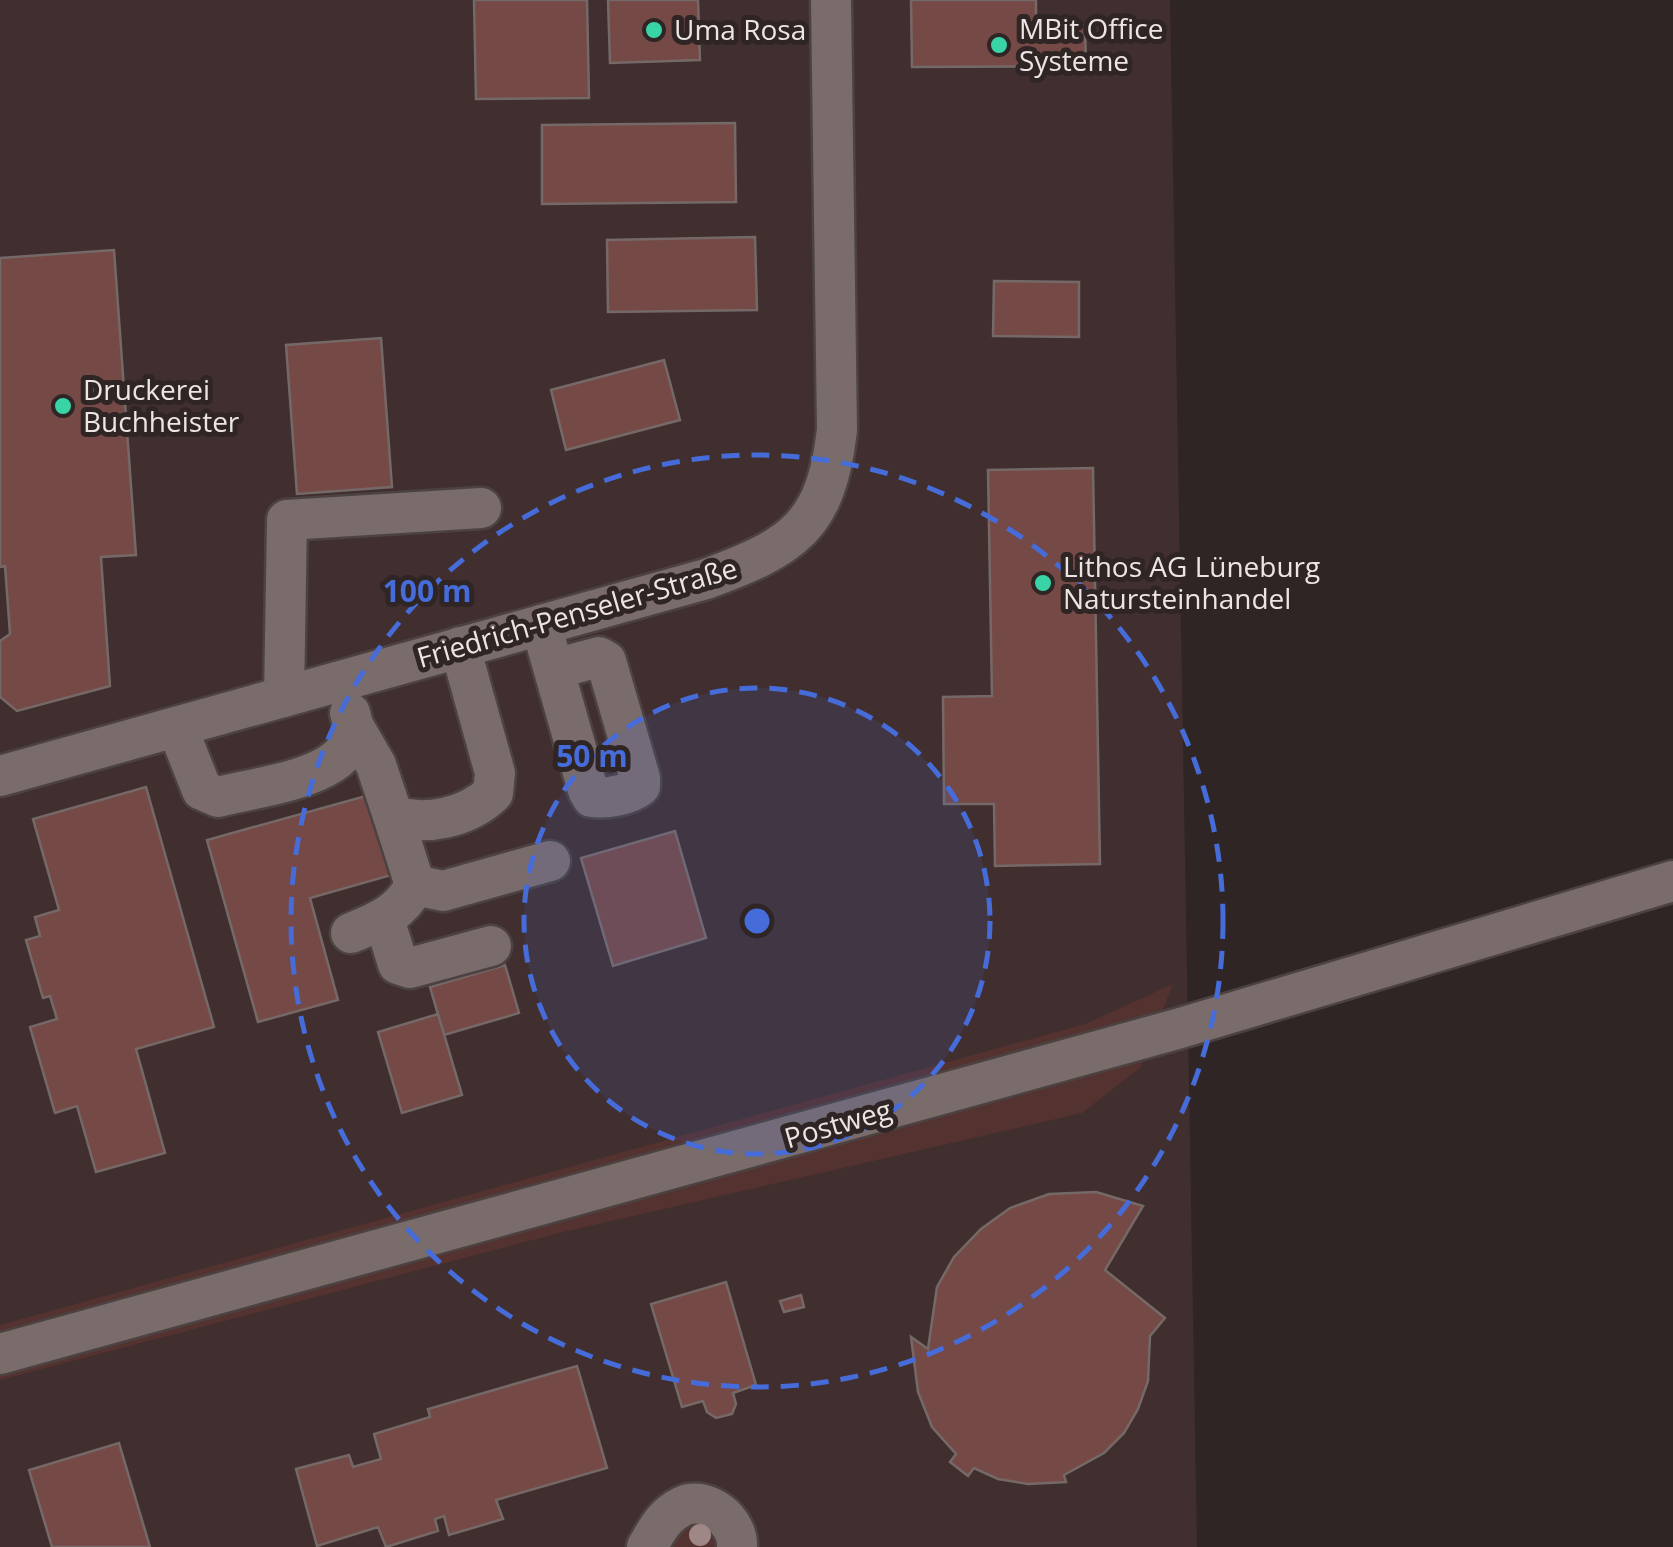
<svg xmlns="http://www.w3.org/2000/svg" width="1673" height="1547" font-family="'Open Sans',sans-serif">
<rect width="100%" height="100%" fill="#302525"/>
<polygon fill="#402f2e" points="0,0 1170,0 1197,1547 0,1547"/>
<g fill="#543230">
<polygon points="1173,984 1140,1068 1082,1113 559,1233 0,1380 0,1325 1085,1024"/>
<polygon points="688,1504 737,1547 647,1547"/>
</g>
<g fill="#754946" stroke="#756967" stroke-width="2.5">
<polygon points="474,0 587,0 589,98 476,99"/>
<polygon points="608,0 698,0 700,60 610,63"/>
<polygon points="911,0 1036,0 1036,25 1085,25 1086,66 912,67"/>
<polygon points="735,123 736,202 542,204 542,125"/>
<polygon points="755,237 757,310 608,312 607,240"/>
<polygon points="114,250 136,555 101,557 110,686 17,711 0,697 0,641 10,634 5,566 0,567 0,258"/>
<polygon points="994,281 1079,282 1079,337 993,336"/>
<polygon points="381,338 392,487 297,494 286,345"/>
<polygon points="664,360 680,420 566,450 551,390"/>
<polygon points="1093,468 1100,864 995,866 994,804 944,804 943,697 992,696 988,470"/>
<polygon points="146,787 214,1027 136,1049 165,1153 96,1172 77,1106 55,1113 30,1027 57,1019 50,996 43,998 26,940 40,936 35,917 59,910 33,819"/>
<polygon points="373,794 395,874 310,898 338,1000 258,1022 207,840"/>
<polygon points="675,831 706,938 613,966 581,858"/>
<polygon points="505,965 519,1013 444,1035 430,987"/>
<polygon points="438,1014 462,1095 402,1113 378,1032"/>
<polygon points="1096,1192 1143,1206 1105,1270 1165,1318 1150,1336 1148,1381 1138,1409 1124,1433 1104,1453 1064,1475 1066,1482 1028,1484 998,1479 974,1468 968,1476 950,1462 956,1454 932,1427 918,1392 911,1337 928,1349 937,1287 954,1257 981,1229 1010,1208 1049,1194"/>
<polygon points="726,1282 756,1385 733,1393 736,1404 732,1414 716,1418 707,1412 703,1401 682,1407 651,1304"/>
<polygon points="801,1295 804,1307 784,1312 780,1301"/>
<polygon points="577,1366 607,1468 496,1500 503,1519 449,1535 444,1516 435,1519 438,1531 386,1547 378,1527 317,1546 296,1469 349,1455 353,1467 381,1459 374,1434 430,1417 428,1409"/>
<polygon points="119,1443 150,1547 52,1547 29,1470"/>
</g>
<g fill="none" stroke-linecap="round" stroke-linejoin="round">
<defs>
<g id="minor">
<path d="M541,625L588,790L592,797C606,799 629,795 640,786V778L606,661L599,657L554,669"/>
<polyline points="284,697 287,520 481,508"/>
<path d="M177,727L202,790L218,797C262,785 372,777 350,713"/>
<path d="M354,727L376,765L393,816C426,826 467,818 493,793L495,773L460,647"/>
<path d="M0,776L706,579C793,547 826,527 837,430L831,0"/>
<polyline points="415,885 443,891 550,861"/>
<polyline points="384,919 398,964 410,968 491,946"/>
<path d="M351,933C378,922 401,913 415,885L393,816"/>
<polyline points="0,1354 1177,1029 1673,881"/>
<path d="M647,1547C657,1530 664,1515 683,1506C707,1495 739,1522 737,1547"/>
</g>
</defs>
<use href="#minor" stroke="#4b4241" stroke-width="45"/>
<use href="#minor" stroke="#796c6b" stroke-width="40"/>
</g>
<circle fill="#9e8786" cx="700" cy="1535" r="11"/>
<circle cx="757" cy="921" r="233" fill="#466cda" fill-opacity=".12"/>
<g fill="none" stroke="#466cda" stroke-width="5" stroke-dasharray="18 12">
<circle cx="757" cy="921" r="233"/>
<circle cx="757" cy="921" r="466"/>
</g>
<g fill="#39d4a5" stroke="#302525" stroke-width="4">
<circle cx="654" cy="30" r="10"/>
<circle cx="999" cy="45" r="10"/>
<circle cx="63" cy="406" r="10"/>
<circle cx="1043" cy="583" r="10"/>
</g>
<g text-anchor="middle" stroke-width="10" stroke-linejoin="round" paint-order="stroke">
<g font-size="28" fill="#ece5e4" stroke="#302525" text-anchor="start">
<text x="1019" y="39">MBit Office<tspan x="1019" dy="32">Systeme</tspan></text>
<text x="674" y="40">Uma Rosa</text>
<text x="83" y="400">Druckerei<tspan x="83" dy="32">Buchheister</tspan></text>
<text x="1063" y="577">Lithos AG Lüneburg<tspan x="1063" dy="32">Natursteinhandel</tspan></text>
</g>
<g font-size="28" fill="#ece5e4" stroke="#302525">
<text transform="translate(577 613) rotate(-16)" y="10">Friedrich-Penseler-Straße</text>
<text transform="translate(838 1124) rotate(-16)" y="10">Postweg</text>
</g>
</g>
<circle cx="757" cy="921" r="15" fill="#466cda" stroke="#302525" stroke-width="5"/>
<g font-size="30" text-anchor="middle" font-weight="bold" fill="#466cda" stroke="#302525" stroke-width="10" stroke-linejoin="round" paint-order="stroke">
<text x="427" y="602">100 m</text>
<text x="592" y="767">50 m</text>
</g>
</svg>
